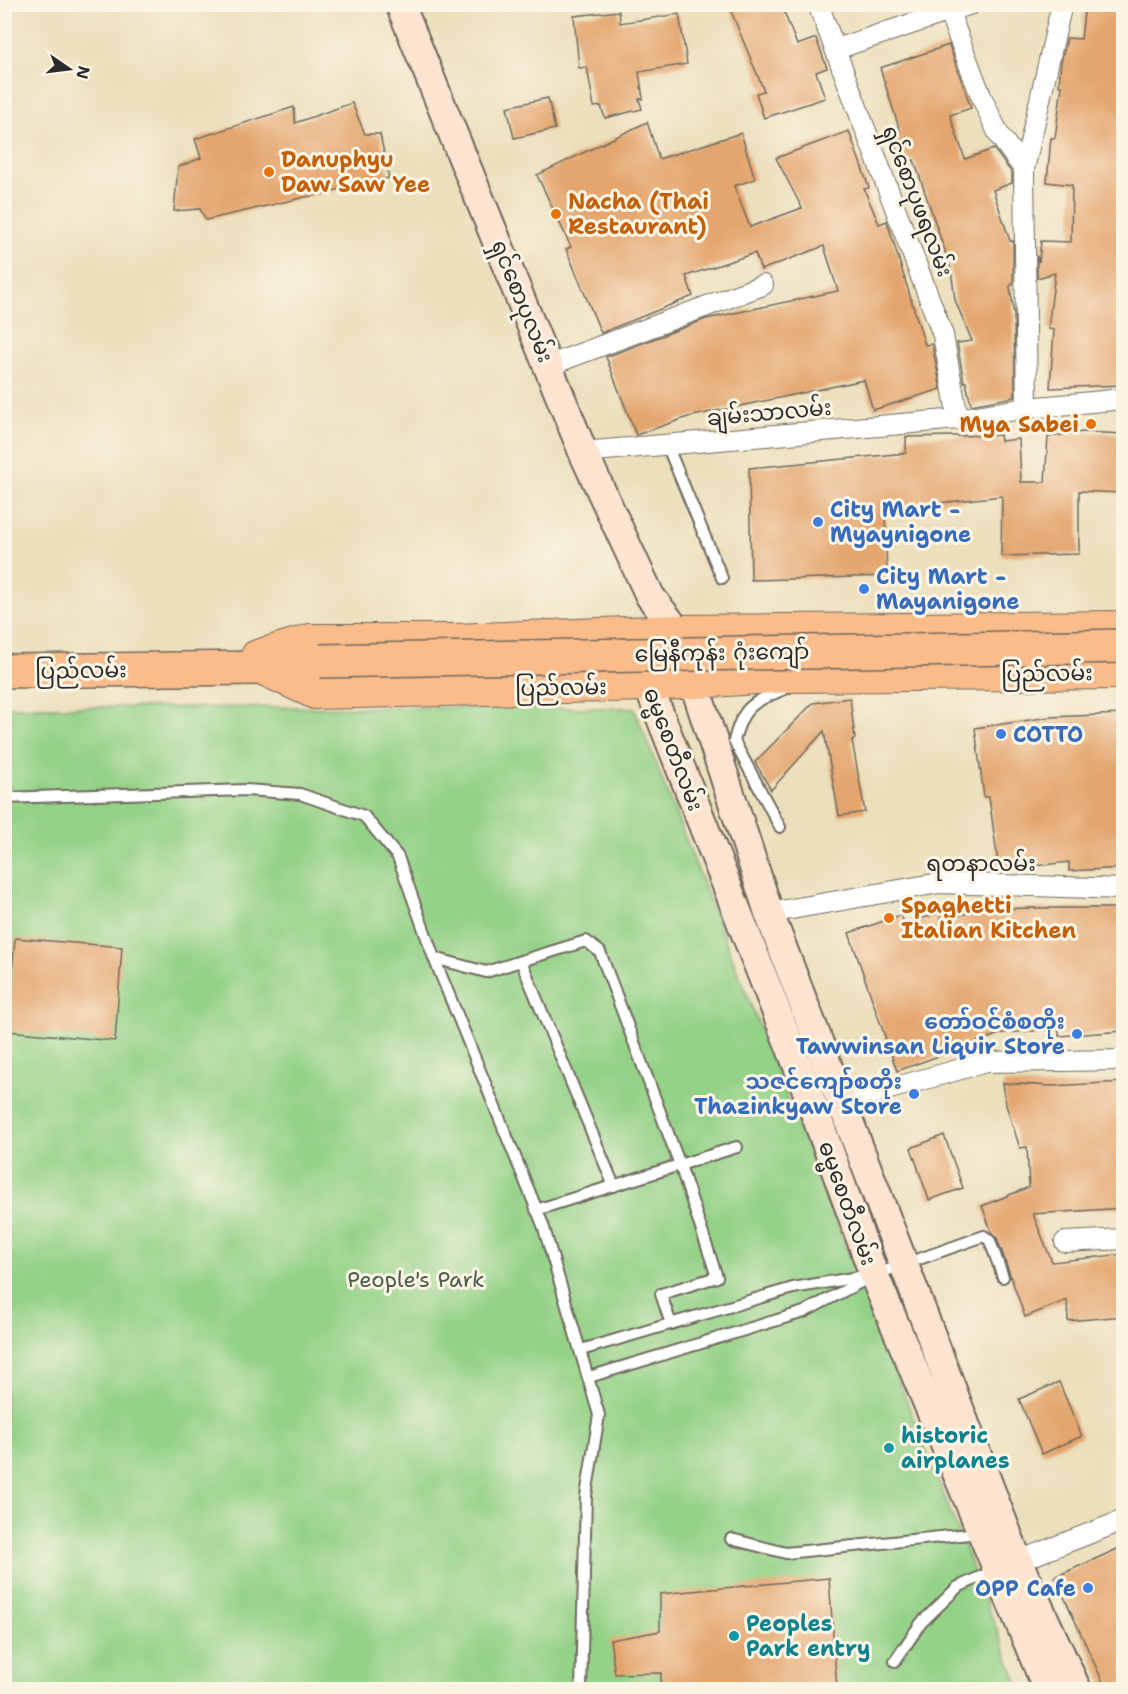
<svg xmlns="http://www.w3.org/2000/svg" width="1128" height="1694" font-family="'Shantell Sans','Noto Sans Myanmar',sans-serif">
<rect width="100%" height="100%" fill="#fcf5e5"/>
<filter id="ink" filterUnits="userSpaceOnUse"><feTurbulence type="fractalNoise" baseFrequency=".0167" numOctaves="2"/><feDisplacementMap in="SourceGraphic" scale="12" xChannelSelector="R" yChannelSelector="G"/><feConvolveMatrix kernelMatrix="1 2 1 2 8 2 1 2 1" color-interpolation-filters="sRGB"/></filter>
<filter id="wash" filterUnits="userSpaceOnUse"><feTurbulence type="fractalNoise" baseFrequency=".008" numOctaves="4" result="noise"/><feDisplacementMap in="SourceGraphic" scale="24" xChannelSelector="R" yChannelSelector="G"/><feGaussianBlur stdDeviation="1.35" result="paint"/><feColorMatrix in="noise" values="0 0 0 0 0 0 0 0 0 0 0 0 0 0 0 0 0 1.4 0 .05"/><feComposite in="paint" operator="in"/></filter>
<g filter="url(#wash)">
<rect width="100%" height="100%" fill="#ecdfbc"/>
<polygon fill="#94d288" stroke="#607e5a" stroke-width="1.5" points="5,707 634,708 1020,1689 5,1690"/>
<g id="blocks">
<g fill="#e4a66e">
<polygon points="728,4 781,4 797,45 816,38 827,68 816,72 825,98 764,118 756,93 764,91"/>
<polygon points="1085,4 1124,4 1124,385 1050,388 1054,330 1048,329 1055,273 1037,278 1037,256 1039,262 1041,241 1071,242 1072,185 1047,182 1051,138 1055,138 1062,86 1059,86 1061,62 1067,38 1081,39"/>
<polygon points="619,11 620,23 679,14 687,64 639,72 643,99 639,99 642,109 605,118 601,106 594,107 587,67 579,68 574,16"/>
<polygon points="949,45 971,108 950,115 965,159 994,149 1012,173 1012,183 993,190 1010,241 1013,241 1013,284 1010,286 1014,315 1015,397 971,405 966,382 964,382 957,343 972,341 955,300 951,269 914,160 901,164 891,134 900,131 880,68"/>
<polygon points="548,98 555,129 514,138 507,107"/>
<polygon points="352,103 365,134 380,134 389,178 206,220 200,209 174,211 178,167 201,158 195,139 294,107 295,123"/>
<polygon points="647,122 659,159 741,133 755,179 734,186 750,227 802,208 776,158 849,131 869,188 864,189 879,224 887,221 925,345 932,344 941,389 873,410 864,380 688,417 636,435 606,357 706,319 838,291 824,246 761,270 755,253 686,276 693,296 601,333 566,249 571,247 537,175"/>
<polygon points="1083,432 1124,434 1124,464 1121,493 1079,491 1079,554 1001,556 1002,496 885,509 887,576 751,580 749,468 906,453 906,437 1000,435 1001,441 1019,439 1021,482 1045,482 1048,437"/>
<polygon points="850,698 855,739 852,740 865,812 839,816 824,731 771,790 755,762 813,703"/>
<polygon points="1124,714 1124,868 1069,871 1069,862 999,870 989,797 984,797 975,728 1050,717"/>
<polygon points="1033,908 1124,908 1124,1031 1059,1036 1059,1029 1002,1033 897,1071 849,933 901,915 904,924 939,913 941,919 986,909"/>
<polygon points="15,938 122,947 115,1041 7,1031"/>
<polygon points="1124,1082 1124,1208 1033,1214 1052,1262 1124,1254 1124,1316 1068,1321 1067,1300 1025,1317 997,1238 992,1233 982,1206 1029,1187 1027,1147 1020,1148 1006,1105 1003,1083 1051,1086"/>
<polygon points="944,1135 963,1188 929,1200 911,1148"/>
<polygon points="1059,1382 1082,1436 1042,1454 1019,1399"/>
<polygon points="1124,1546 1124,1689 1106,1689 1055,1577"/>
<polygon points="829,1578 837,1689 661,1689 661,1673 615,1674 610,1640 660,1631 660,1594"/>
</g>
</g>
</g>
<g filter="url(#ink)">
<use href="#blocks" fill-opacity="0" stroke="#6f6a5e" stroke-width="1.5"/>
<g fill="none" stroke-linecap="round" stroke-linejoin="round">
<defs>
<g id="service">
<polyline points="667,445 722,578"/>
<polyline points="4,798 246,790 300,794 364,816 398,857 434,958 543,1225 599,1415 586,1496 581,1690"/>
<path d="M780,827L734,741C743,703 755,702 789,687"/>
<polyline points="434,958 486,972 521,961 614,1186"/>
<polyline points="521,961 586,941 600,952 680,1165 717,1277 661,1294 671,1324"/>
<polyline points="536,1210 737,1147"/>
<polyline points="581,1350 793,1288 865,1276"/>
<polyline points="589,1377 804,1312 874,1275 984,1236 990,1241 1003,1277"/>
<polyline points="731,1539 786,1553 979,1533"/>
<polyline points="895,1661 921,1623 958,1587 997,1569"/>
</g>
<g id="minor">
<polyline points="818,4 943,335 958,419"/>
<polyline points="949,12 981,96 999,135 1024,169"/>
<polyline points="836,49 971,4"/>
<polyline points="550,365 763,285"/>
<polyline points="1027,408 1024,169 1062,4"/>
<polyline points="583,452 958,419 1027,408 1124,399"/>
<polyline points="769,913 939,883 1124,889"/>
<polyline points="843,1102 986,1062 1124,1060"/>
<polyline points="1065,1242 1124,1239"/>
<polyline points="1006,1566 1124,1520"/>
</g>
<g id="secondary">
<polyline points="400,4 583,452 650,596 677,631 769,913 1018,1562 1077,1690"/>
<polyline points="646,663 648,685 801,1074 874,1275 1048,1690"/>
</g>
<g id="primary">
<polyline points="257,656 310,640 455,640 677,631 1124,627"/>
<polyline points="261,668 315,693 648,685 790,676 1124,673"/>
</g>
<polyline id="trunk" points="4,671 261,668 320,661"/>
</defs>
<use href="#service" stroke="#6f6a5e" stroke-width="14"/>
<use href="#minor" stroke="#6f6a5e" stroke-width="22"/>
<use href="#secondary" stroke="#6f6a5e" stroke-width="32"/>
<use href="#primary" stroke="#6f6a5e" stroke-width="34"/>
<use href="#trunk" stroke="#6f6a5e" stroke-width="36"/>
<use href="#service" stroke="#fff" stroke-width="10"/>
<use href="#minor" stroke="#fff" stroke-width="20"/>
<use href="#secondary" stroke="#fde4d1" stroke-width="28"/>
<use href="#primary" stroke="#fabc8b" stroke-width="32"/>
<use href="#trunk" stroke="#fabc8b" stroke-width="33"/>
<defs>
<polyline id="trunk-bridge" points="320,661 1124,646"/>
</defs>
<use href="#trunk-bridge" stroke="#6f6a5e" stroke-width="36" stroke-linecap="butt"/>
<use href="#trunk-bridge" stroke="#fabc8b" stroke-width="33"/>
</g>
</g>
<g fill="#e8710a" stroke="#fcf5e5" stroke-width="2">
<circle cx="269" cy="172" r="6"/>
<circle cx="556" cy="214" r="6"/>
<circle cx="1091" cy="424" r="6"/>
<circle cx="889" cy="918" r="6"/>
</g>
<g fill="#3f7fe0" stroke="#fcf5e5" stroke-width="2">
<circle cx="818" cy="522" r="6"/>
<circle cx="864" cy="589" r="6"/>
<circle cx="1001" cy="734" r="6"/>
<circle cx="1077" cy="1034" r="6"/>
<circle cx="914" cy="1094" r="6"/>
<circle cx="1088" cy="1588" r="6"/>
</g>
<g fill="#0f9aa8" stroke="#fcf5e5" stroke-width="2">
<circle cx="889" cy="1448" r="6"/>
<circle cx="734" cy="1636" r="6"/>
</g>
<g text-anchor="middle" stroke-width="6" stroke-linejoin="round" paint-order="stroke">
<g font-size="22" font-weight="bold" fill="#c56008" stroke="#fcf5e5" text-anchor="start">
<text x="281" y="167">Danuphyu<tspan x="281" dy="25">Daw Saw Yee</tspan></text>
<text x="568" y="209">Nacha (Thai<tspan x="568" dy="25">Restaurant)</tspan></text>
<text x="1079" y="432" text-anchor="end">Mya Sabei</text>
<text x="901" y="913">Spaghetti<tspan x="901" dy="25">Italian Kitchen</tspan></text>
</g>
<g font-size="22" fill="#2b2b2b" stroke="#fcf5e5">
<text transform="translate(918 201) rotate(69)" y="8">ရှင်စောပုဖရလမ်း</text>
<text transform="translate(523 301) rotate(68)" y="8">ရှင်စောပုလမ်း</text>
<text transform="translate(769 412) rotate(-5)" y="8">ချမ်းသာလမ်း</text>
<text transform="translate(722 652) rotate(-1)" y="8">မြေနီကုန်း ဂုံးကျော်</text>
<text transform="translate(81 670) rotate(-1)" y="8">ပြည်လမ်း</text>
<text transform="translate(1047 673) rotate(-1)" y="8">ပြည်လမ်း</text>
<text transform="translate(561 687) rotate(-1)" y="8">ပြည်လမ်း</text>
<text transform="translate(674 749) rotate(69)" y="8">ဓမ္မစေတီလမ်း</text>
<text x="981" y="871">ရတနာလမ်း</text>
<text transform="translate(848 1203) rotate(70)" y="8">ဓမ္မစေတီလမ်း</text>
</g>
<g font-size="22" font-weight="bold" fill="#366cbe" stroke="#fcf5e5" text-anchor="start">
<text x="830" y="517">City Mart -<tspan x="830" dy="25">Myaynigone</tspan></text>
<text x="876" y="584">City Mart -<tspan x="876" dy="25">Mayanigone</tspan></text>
<text x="1013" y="742">COTTO</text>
<text x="1065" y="1029" text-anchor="end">တော်ဝင်စံစတိုး<tspan x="1065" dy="25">Tawwinsan Liquir Store</tspan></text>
<text x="902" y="1089" text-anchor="end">သဇင်ကျော်စတိုး<tspan x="902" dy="25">Thazinkyaw Store</tspan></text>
<text x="1076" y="1596" text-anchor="end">OPP Cafe</text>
</g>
<g font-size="22" fill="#4a5d47" stroke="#fcf5e5">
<text x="416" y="1287">People's Park</text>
</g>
<g font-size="22" font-weight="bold" fill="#0d838f" stroke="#fcf5e5" text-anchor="start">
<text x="901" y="1443">historic<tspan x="901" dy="25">airplanes</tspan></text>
<text x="746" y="1631">Peoples<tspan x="746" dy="25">Park entry</tspan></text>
</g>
</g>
<rect width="1128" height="1694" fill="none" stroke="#fcf5e5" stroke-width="24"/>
<g transform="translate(69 69) rotate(104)" stroke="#fcf5e5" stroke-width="4.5" paint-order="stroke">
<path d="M0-4.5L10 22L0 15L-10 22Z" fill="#2b2b2b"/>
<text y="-9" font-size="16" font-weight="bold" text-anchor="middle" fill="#2b2b2b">N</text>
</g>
</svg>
